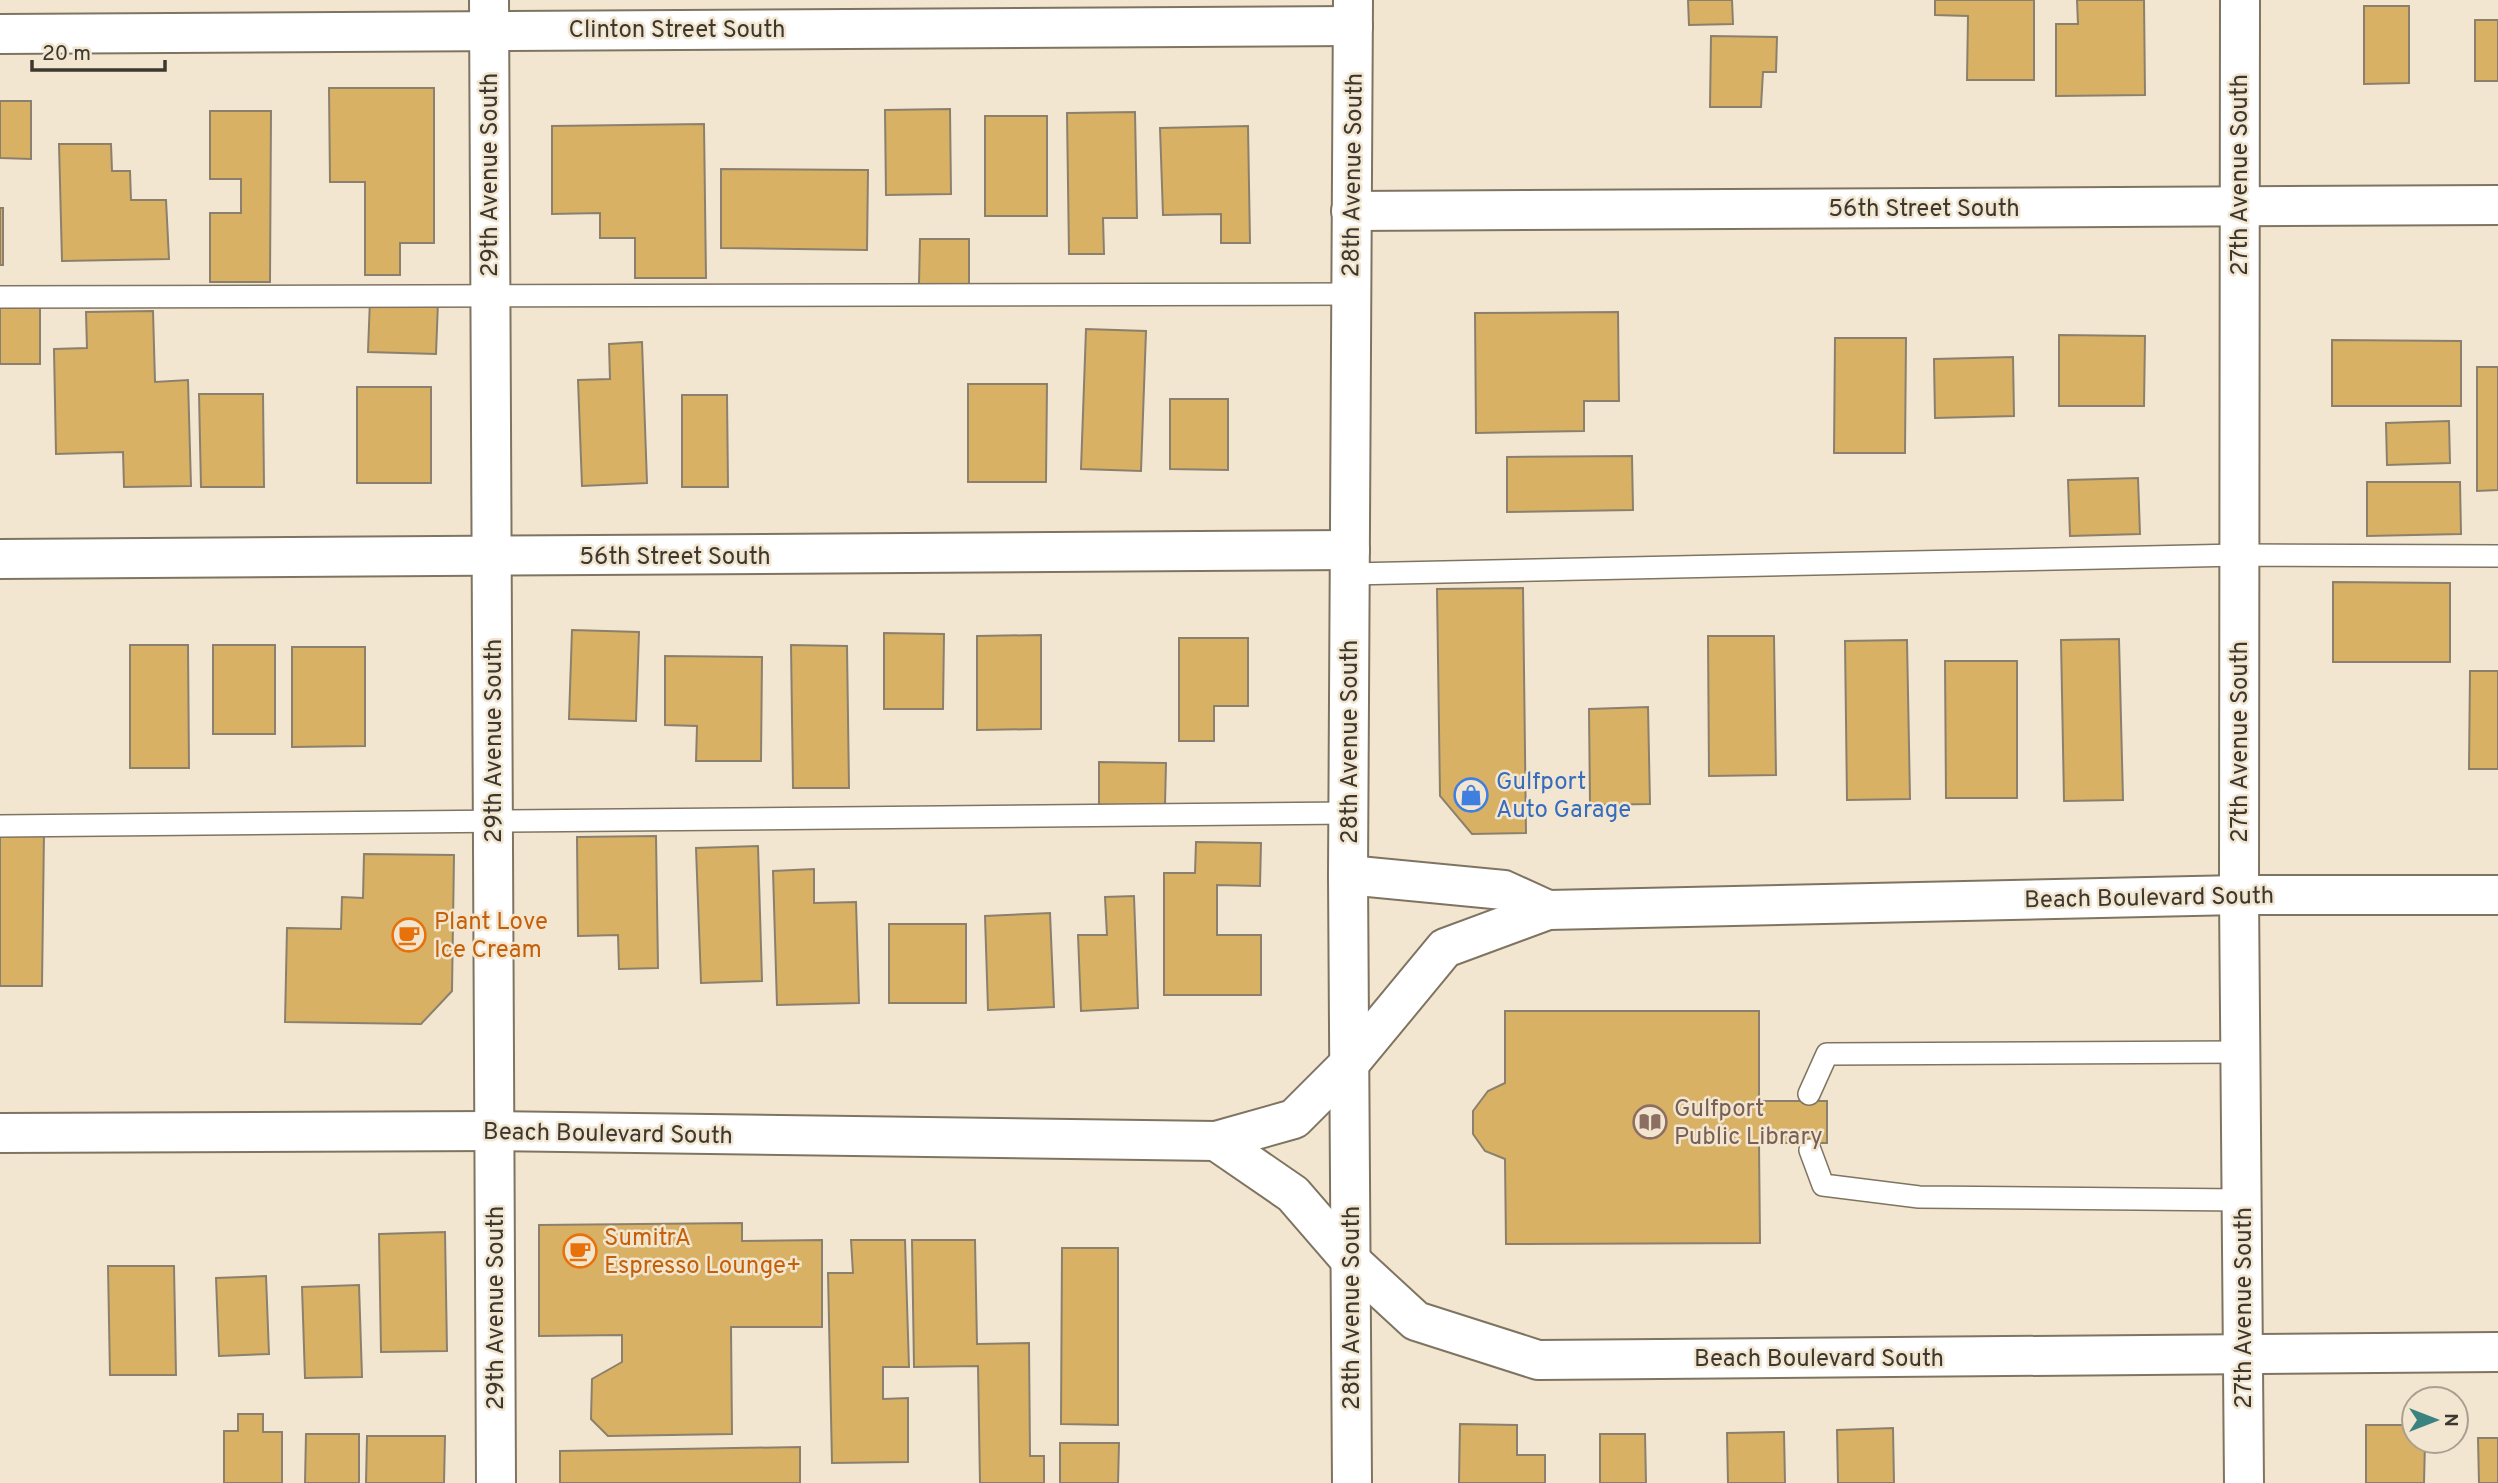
<svg xmlns="http://www.w3.org/2000/svg" width="2498" height="1483" font-family="Overpass,sans-serif">
<rect width="100%" height="100%" fill="#f2e6d0"/>
<g fill="#d9b165" stroke="#8b806d" stroke-width="2">
<polygon points="1688,0 1732,0 1733,24 1689,25"/>
<polygon points="1935,0 2034,0 2034,80 1967,80 1968,16 1935,15"/>
<polygon points="2077,0 2144,0 2145,95 2056,96 2056,24 2078,24"/>
<polygon points="2364,6 2409,6 2409,83 2364,84"/>
<rect x="2475" y="20" width="23" height="61"/>
<polygon points="1711,36 1777,37 1776,72 1763,72 1761,107 1710,107"/>
<polygon points="329,88 434,88 434,243 400,243 400,275 365,275 365,182 330,182"/>
<polygon points="0,101 31,101 31,159 0,158"/>
<polygon points="950,109 951,194 886,195 885,110"/>
<polygon points="210,111 271,111 270,282 210,282 210,213 241,213 241,179 210,179"/>
<polygon points="1135,112 1137,218 1103,218 1104,254 1069,254 1067,113"/>
<rect x="985" y="116" width="62" height="100"/>
<polygon points="704,124 706,278 635,278 635,238 600,238 600,213 552,214 552,126"/>
<polygon points="1248,126 1250,243 1221,243 1221,214 1163,215 1160,128"/>
<polygon points="59,144 111,144 112,171 130,171 131,200 166,200 169,259 62,261"/>
<polygon points="721,169 868,170 867,250 721,248"/>
<rect x="0" y="208" width="3" height="57"/>
<polygon points="920,239 969,239 969,285 919,284"/>
<polygon points="370,299 438,302 436,354 368,352"/>
<rect x="0" y="303" width="40" height="61"/>
<polygon points="153,311 155,382 188,380 191,486 124,487 123,452 56,454 54,349 87,348 86,312"/>
<polygon points="1618,312 1619,401 1584,401 1584,431 1476,433 1475,313"/>
<polygon points="1086,329 1146,331 1141,471 1081,469"/>
<polygon points="2059,335 2145,336 2144,406 2059,406"/>
<polygon points="1835,338 1906,338 1905,453 1834,453"/>
<polygon points="2332,340 2461,341 2461,406 2332,406"/>
<polygon points="642,342 647,483 582,486 578,380 610,379 609,344"/>
<polygon points="2013,357 2014,416 1935,418 1934,359"/>
<polygon points="2477,367 2498,367 2498,490 2477,491"/>
<polygon points="968,384 1047,384 1046,482 968,482"/>
<rect x="357" y="387" width="74" height="96"/>
<polygon points="199,394 263,394 264,487 201,487"/>
<polygon points="682,395 727,395 728,487 682,487"/>
<polygon points="1170,399 1228,399 1228,470 1170,469"/>
<polygon points="2449,421 2450,463 2387,465 2386,423"/>
<polygon points="1632,456 1633,510 1507,512 1507,457"/>
<polygon points="2138,478 2140,534 2070,536 2068,480"/>
<polygon points="2367,482 2460,482 2461,534 2367,536"/>
<polygon points="2333,582 2450,583 2450,662 2333,662"/>
<polygon points="1523,588 1526,833 1472,834 1440,796 1437,589"/>
<polygon points="572,630 639,632 636,721 569,719"/>
<polygon points="884,633 944,634 943,709 884,709"/>
<polygon points="1041,635 1041,729 977,730 977,636"/>
<polygon points="1708,636 1774,636 1776,775 1709,776"/>
<polygon points="1179,638 1248,638 1248,706 1214,706 1214,741 1179,741"/>
<polygon points="2119,639 2123,800 2064,801 2061,640"/>
<polygon points="1907,640 1910,799 1847,800 1845,641"/>
<polygon points="130,645 188,645 189,768 130,768"/>
<rect x="213" y="645" width="62" height="89"/>
<polygon points="791,645 847,646 849,788 793,788"/>
<polygon points="292,647 365,647 365,746 292,747"/>
<polygon points="665,656 762,657 761,761 696,761 697,726 665,725"/>
<polygon points="1945,661 2017,661 2017,798 1946,798"/>
<polygon points="2470,671 2498,671 2498,769 2469,769"/>
<polygon points="1648,707 1650,804 1590,805 1589,709"/>
<polygon points="1099,762 1166,763 1165,805 1099,805"/>
<polygon points="0,830 44,831 42,986 0,986"/>
<polygon points="656,836 658,968 619,969 618,935 578,936 577,837"/>
<polygon points="1196,842 1261,843 1260,886 1217,885 1217,935 1261,935 1261,995 1164,995 1164,873 1195,873"/>
<polygon points="758,846 762,981 701,983 696,848"/>
<polygon points="364,854 454,855 452,991 421,1024 285,1022 287,928 341,929 342,897 363,898"/>
<polygon points="814,869 814,903 856,902 859,1003 777,1005 773,871"/>
<polygon points="1134,896 1138,1008 1081,1011 1078,935 1107,935 1105,897"/>
<polygon points="1050,913 1054,1007 988,1010 985,916"/>
<rect x="889" y="924" width="77" height="79"/>
<polygon points="1505,1011 1759,1011 1759,1101 1827,1101 1827,1143 1759,1143 1760,1243 1506,1244 1505,1159 1485,1151 1473,1134 1473,1111 1488,1091 1505,1083"/>
<polygon points="742,1223 742,1241 822,1240 822,1327 731,1327 732,1434 608,1436 591,1419 592,1379 622,1362 622,1335 539,1336 539,1225"/>
<polygon points="445,1232 447,1351 381,1352 379,1234"/>
<polygon points="851,1240 905,1240 909,1367 883,1367 883,1399 908,1398 908,1462 832,1463 828,1273 853,1273"/>
<polygon points="912,1240 975,1240 977,1344 1029,1343 1030,1456 1044,1456 1044,1483 980,1483 978,1366 914,1367"/>
<polygon points="1062,1248 1118,1248 1118,1425 1061,1424"/>
<polygon points="108,1266 174,1266 176,1375 110,1375"/>
<polygon points="266,1276 269,1354 219,1356 216,1278"/>
<polygon points="359,1285 362,1377 305,1378 302,1287"/>
<polygon points="238,1414 263,1414 263,1432 282,1432 282,1483 224,1483 224,1431 238,1431"/>
<polygon points="1460,1424 1517,1425 1517,1455 1545,1455 1545,1483 1459,1483"/>
<polygon points="2366,1425 2414,1425 2414,1441 2425,1441 2424,1483 2366,1483"/>
<polygon points="1893,1428 1894,1483 1838,1483 1837,1430"/>
<polygon points="1784,1432 1785,1483 1728,1483 1727,1433"/>
<polygon points="306,1434 359,1434 359,1483 305,1483"/>
<polygon points="1600,1434 1645,1434 1646,1483 1600,1483"/>
<polygon points="367,1436 445,1436 444,1483 366,1483"/>
<polygon points="2478,1438 2498,1438 2498,1483 2479,1483"/>
<polygon points="1060,1443 1119,1443 1118,1483 1060,1483"/>
<polygon points="800,1447 800,1483 560,1483 560,1451"/>
</g>
<g fill="none" stroke-linecap="round" stroke-linejoin="round">
<defs>
<g id="service">
<polyline points="0,297 1350,294"/>
<polyline points="1350,574 2239,555 2498,556"/>
<polyline points="0,826 1350,813"/>
<polyline points="1809,1094 1827,1054 2241,1052"/>
<polyline points="1810,1150 1823,1185 1919,1197 2242,1200"/>
</g>
<g id="minor">
<polyline points="489,0 496,1483"/>
<polyline points="2240,0 2239,895 2244,1483"/>
<polyline points="0,34 1353,26"/>
<polyline points="1351,211 2498,205"/>
<polyline points="0,559 1350,550"/>
</g>
<g id="tertiary">
<polyline points="1348,875 1504,890 1548,910"/>
<polyline points="0,1133 494,1131 1216,1141 1294,1119 1350,1063 1445,948 1548,910 2239,895 2498,895"/>
<polyline points="1216,1141 1293,1194 1351,1261 1416,1321 1538,1360 2498,1352"/>
<polyline points="1352,1483 1348,875 1353,0"/>
</g>
</defs>
<use href="#service" stroke="#7f7461" stroke-width="24"/>
<use href="#minor" stroke="#7f7461" stroke-width="42"/>
<use href="#tertiary" stroke="#7f7461" stroke-width="42"/>
<use href="#service" stroke="#fff" stroke-width="21"/>
<use href="#minor" stroke="#fff" stroke-width="38"/>
<use href="#tertiary" stroke="#fff" stroke-width="38"/>
</g>
<defs>
<symbol id="shop-ring" viewBox="-11 -11 22 22"><circle r="9.5" fill="#f2e6d0" stroke="#3f7fe0" stroke-width="1.5"/><path d="M-5-2.5h2.3a2.7 3.5 0 0 1 5.4 0H5L5.5 6h-11ZM-1.5-2.5h3a1.5 2.3 0 0 0-3 0Z" fill="#3f7fe0"/></symbol>
<symbol id="cafe-ring" viewBox="-11 -11 22 22"><circle r="9.5" fill="#f2e6d0" stroke="#e8710a" stroke-width="1.5"/><path d="M-5.5-4.5H6V0H3Q3 3.5 0 3.5H-2.5Q-5.5 3.5-5.5 0ZM3-3.2v2h1.7v-2ZM-6 4.5H4V6H-6Z" fill="#e8710a"/></symbol>
<symbol id="library-ring" viewBox="-11 -11 22 22"><circle r="9.5" fill="#f2e6d0" stroke="#8d6e63" stroke-width="1.5"/><path d="M-6-4Q-3-5.5-.7-3.5V5Q-3 3-6 4ZM6-4Q3-5.5 .7-3.5V5Q3 3 6 4Z" fill="#8d6e63"/></symbol>
</defs>
<g fill-rule="evenodd">
<use href="#shop-ring" x="1452" y="776" width="38" height="38"/>
<use href="#cafe-ring" x="390" y="916" width="38" height="38"/>
<use href="#library-ring" x="1631" y="1103" width="38" height="38"/>
<use href="#cafe-ring" x="561" y="1232" width="38" height="38"/>
</g>
<g text-anchor="middle" stroke-width="5" stroke-linejoin="round" paint-order="stroke">
<g font-size="24" fill="#3c372f" stroke="#f2e6d0">
<text x="677" y="37">Clinton Street South</text>
<text transform="translate(489 175) rotate(-90)" y="8">29th Avenue South</text>
<text transform="translate(1352 175) rotate(-89)" y="8">28th Avenue South</text>
<text transform="translate(2239 175) rotate(-90)" y="8">27th Avenue South</text>
<text x="1924" y="216">56th Street South</text>
<text x="675" y="564">56th Street South</text>
<text transform="translate(493 741) rotate(-90)" y="8">29th Avenue South</text>
<text transform="translate(1349 742) rotate(-90)" y="8">28th Avenue South</text>
<text transform="translate(2239 742) rotate(-90)" y="8">27th Avenue South</text>
<text transform="translate(2149 897) rotate(-1)" y="8">Beach Boulevard South</text>
<text transform="translate(608 1133) rotate(1)" y="8">Beach Boulevard South</text>
<text transform="translate(495 1308) rotate(-90)" y="8">29th Avenue South</text>
<text transform="translate(1351 1308) rotate(-90)" y="8">28th Avenue South</text>
<text transform="translate(2243 1308) rotate(-90)" y="8">27th Avenue South</text>
<text x="1819" y="1366">Beach Boulevard South</text>
</g>
<g font-size="24" fill="#366cbe" stroke="#f2e6d0" text-anchor="start">
<text x="1496" y="789">Gulfport<tspan x="1496" dy="28">Auto Garage</tspan></text>
</g>
<g font-size="24" fill="#c56008" stroke="#f2e6d0" text-anchor="start">
<text x="434" y="929">Plant Love<tspan x="434" dy="28">Ice Cream</tspan></text>
<text x="604" y="1245">SumitrA<tspan x="604" dy="28">Espresso Lounge+</tspan></text>
</g>
<g font-size="24" fill="#785e54" stroke="#f2e6d0" text-anchor="start">
<text x="1674" y="1116">Gulfport<tspan x="1674" dy="28">Public Library</tspan></text>
</g>
</g>
<g transform="translate(2435 1420) rotate(90)"><circle r="33" fill="#f2e6d0" stroke="#a9a090" stroke-width="2"/>
<path d="M0-5L12 26L0 18L-12 26Z" fill="#3b8380"/>
<text y="-10" font-size="19" font-weight="bold" text-anchor="middle" fill="#3c372f">N</text>
</g>
<path d="M32 60v10h133v-10" fill="none" stroke="#3c372f" stroke-width="3.5"/>
<text x="42" y="60" font-size="21" fill="#3c372f" stroke="#f2e6d0" stroke-width="5" paint-order="stroke">20 m</text>
</svg>
